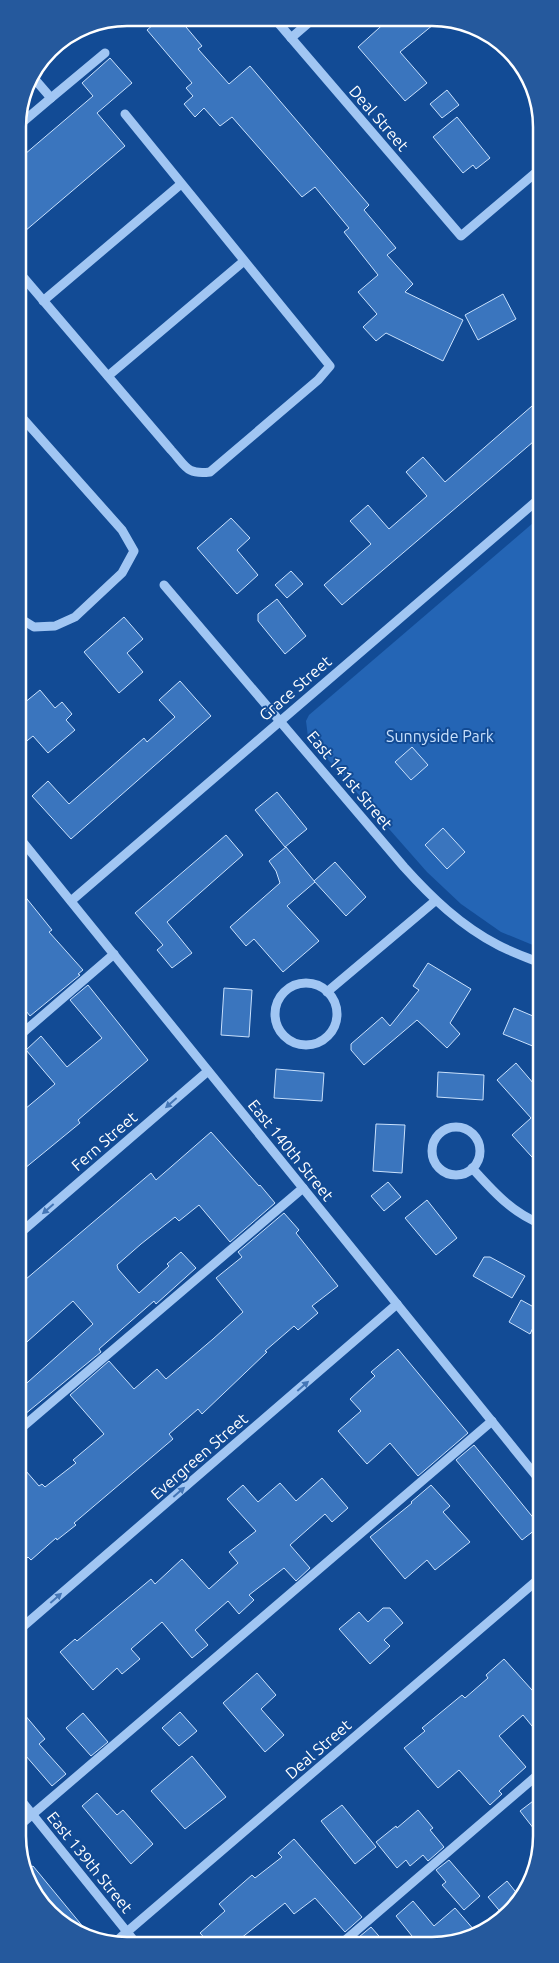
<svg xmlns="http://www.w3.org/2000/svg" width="559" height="1963" font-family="Ubuntu,sans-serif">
<rect width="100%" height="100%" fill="#124b95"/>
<polygon fill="#2465b5" points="540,517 540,948 501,932 461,904 427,872 308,737 306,721 309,715"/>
<g fill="#3a75be" stroke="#c9e1fd">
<polygon points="161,18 197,18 186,27 202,46 198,49 229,84 250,66 369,205 364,210 396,248 387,255 413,284 405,292 463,320 443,361 386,333 376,341 363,327 377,314 358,292 378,275 344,232 349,228 315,187 302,197 232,117 220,126 204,108 195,117 184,104 193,96 186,88 192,83 147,30"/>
<polygon points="389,19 439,20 400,52 427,83 405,101 358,47"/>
<polygon points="110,58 132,83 97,113 125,146 18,237 18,160 93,96 82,83"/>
<polygon points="447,90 459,105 442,118 430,104"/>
<polygon points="457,117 490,158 476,169 473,165 463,173 433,137"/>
<polygon points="503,294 516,319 478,340 465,315"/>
<polygon points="540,399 540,436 342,605 324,585 371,544 350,521 368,505 389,529 427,496 406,472 423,457 445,482"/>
<polygon points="231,518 250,538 237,550 258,575 237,594 197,548"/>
<polygon points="291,571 303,584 287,598 275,585"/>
<polygon points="277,599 306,636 285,654 258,621 258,614"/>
<polygon points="124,617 143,639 127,653 143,672 119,693 84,652"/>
<polygon points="180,681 211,716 71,839 32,796 48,781 69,804 144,738 147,742 175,717 159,700"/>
<polygon points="40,690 55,708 62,702 72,714 66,720 75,730 48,753 33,736 18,748 18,708"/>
<polygon points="412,747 428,765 411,780 395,762"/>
<polygon points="277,792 307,829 285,847 255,810"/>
<polygon points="443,828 465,852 447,869 425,845"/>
<polygon points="226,835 243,855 167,922 192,953 172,968 157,950 163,945 135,913"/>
<polygon points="286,847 315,882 287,906 319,941 283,972 254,939 246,946 230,927 280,883 276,871 269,861"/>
<polygon points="335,862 366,897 346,916 314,881"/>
<polygon points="19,889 52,930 49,932 83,970 78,974 80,975 30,1016 19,1002"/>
<polygon points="428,963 471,989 450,1023 460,1034 447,1048 417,1020 364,1065 351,1050 351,1044 382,1017 390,1026 419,990 413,986"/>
<polygon points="88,985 148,1060 78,1120 80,1123 19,1173 19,1114 55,1084 26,1050 41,1036 67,1067 102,1038 70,1000"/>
<polygon points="224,988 252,990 249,1037 221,1035"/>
<polygon points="514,1008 540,1019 540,1049 503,1034"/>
<polygon points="516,1063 540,1091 541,1167 512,1135 531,1118 497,1080"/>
<polygon points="276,1069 324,1073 322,1101 274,1098"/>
<polygon points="438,1072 484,1075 483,1100 437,1097"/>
<polygon points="376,1124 405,1125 402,1173 373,1171"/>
<polygon points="211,1132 259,1186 260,1185 275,1203 230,1242 199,1205 179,1221 175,1217 141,1244 117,1265 118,1269 139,1293 169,1266 167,1264 181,1252 196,1268 156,1304 154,1301 99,1349 101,1352 19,1419 19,1390 93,1324 73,1301 19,1349 19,1285 151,1173 156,1180"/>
<polygon points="388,1182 401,1197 384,1211 371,1196"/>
<polygon points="427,1200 457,1238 436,1255 405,1218"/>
<polygon points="284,1213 299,1230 296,1233 338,1286 312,1306 318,1313 298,1330 294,1326 265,1351 267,1352 202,1414 198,1409 169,1434 173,1439 74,1523 76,1525 57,1540 56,1538 31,1560 28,1557 19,1565 19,1463 39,1486 42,1484 45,1487 76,1463 73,1460 104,1434 70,1395 109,1361 134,1389 157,1369 166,1379 213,1339 243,1312 216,1278 242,1257 238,1252"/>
<polygon points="484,1257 490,1257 525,1276 512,1298 473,1276"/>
<polygon points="521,1300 541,1311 530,1334 509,1322"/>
<polygon points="398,1349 468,1433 418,1476 390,1443 367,1464 338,1431 361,1411 350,1399 375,1376 371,1372"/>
<polygon points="474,1445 540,1526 522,1540 456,1460"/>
<polygon points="322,1478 348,1508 332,1522 325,1514 290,1545 310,1568 296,1581 284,1568 249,1595 254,1600 239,1614 228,1601 195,1630 208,1645 192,1658 162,1622 131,1649 140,1659 122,1674 117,1668 93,1690 60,1652 75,1639 77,1641 151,1579 155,1584 182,1559 209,1589 238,1563 229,1552 256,1531 227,1499 243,1485 258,1502 280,1483 296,1501"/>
<polygon points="431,1485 450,1506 443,1512 470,1542 435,1570 427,1560 405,1579 370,1537 412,1503 411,1502"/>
<polygon points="383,1608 390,1608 403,1623 384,1640 390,1646 370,1664 339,1629 359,1612 368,1622"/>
<polygon points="504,1659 541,1700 541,1737 523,1715 499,1736 526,1767 499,1791 502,1794 490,1805 459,1770 438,1788 404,1748 425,1731 422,1728 462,1695 465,1698 488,1678 486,1675"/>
<polygon points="257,1673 276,1695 261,1709 284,1735 265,1752 223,1703"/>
<polygon points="19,1708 45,1739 39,1744 66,1774 52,1786 19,1748"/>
<polygon points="180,1712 197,1731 179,1746 162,1728"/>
<polygon points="83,1713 108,1742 91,1756 66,1728"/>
<polygon points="192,1756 226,1797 185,1829 151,1791"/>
<polygon points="97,1793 117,1815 123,1810 153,1844 131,1864 82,1806"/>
<polygon points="541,1795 541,1838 520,1811"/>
<polygon points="342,1805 376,1847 355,1864 321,1821"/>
<polygon points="418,1810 433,1828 430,1830 444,1847 428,1861 423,1855 410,1866 406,1860 397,1868 376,1842 396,1826 397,1828"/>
<polygon points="294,1839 362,1917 345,1932 315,1898 294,1914 285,1903 235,1943 209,1943 200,1933 225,1911 219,1904 252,1875 255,1878 282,1857 278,1853"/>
<polygon points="449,1860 480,1896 464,1910 442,1885 446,1882 436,1870"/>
<polygon points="33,1866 89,1934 50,1913 26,1870"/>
<polygon points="507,1881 519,1896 514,1908 503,1915 488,1897"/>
<polygon points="413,1901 434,1926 455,1908 475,1931 453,1943 413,1943 416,1941 396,1916"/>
<polygon points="371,1927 385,1943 354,1943 353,1942"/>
</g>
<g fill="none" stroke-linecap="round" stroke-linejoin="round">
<g stroke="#a1c6f3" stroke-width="9">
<polyline points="274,18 461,236 540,169"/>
<polyline points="291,38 313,19"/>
<polyline points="51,98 105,53"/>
<polyline points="18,126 51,98 32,76"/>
<path d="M18,271L171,450C186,466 186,475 210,472L318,380L330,366L125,114"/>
<polyline points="43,301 181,184"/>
<polyline points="108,376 244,261"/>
<polyline points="18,413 122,530 134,551 122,573 75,617 55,626 34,627 18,617"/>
<path d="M164,585L404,867C431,897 461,926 498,945C511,952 526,957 540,963"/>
<polyline points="18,836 541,1482"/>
<polyline points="71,901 540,498"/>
<circle cx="306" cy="1014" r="31"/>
<polyline points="327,992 435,901"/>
<polyline points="19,1036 114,954"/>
<circle cx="456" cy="1151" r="24"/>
<path d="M472,1168C493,1191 511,1212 541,1224"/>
<polyline points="19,1234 208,1071"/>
<polyline points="19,1430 303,1188"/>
<polyline points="19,1630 397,1304"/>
<polyline points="20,1799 136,1943"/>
<polyline points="20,1825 492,1421"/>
<polyline points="114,1943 541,1577"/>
<polyline points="342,1943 541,1772"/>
</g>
</g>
<defs><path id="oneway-solid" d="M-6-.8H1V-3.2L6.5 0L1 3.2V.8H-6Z" transform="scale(1.25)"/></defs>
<g fill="#4476b6">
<use href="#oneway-solid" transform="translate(171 1103) rotate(139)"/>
<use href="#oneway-solid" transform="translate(48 1209) rotate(139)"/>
<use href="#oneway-solid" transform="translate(303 1386) rotate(-41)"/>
<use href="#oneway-solid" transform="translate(179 1492) rotate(-41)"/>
<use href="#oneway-solid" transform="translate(56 1598) rotate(-41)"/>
</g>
<g text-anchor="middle" stroke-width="4" stroke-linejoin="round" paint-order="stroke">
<g font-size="16" fill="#fff" stroke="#124b95">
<text transform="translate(379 118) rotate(49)" y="6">Deal Street</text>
<text transform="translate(295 688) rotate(-41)" y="6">Grace Street</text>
<text transform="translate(350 780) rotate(50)" y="6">East 141st Street</text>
<text transform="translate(104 1141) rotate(-41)" y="6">Fern Street</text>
<text transform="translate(291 1150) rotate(51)" y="6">East 140th Street</text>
<text transform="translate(199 1456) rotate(-41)" y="6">Evergreen Street</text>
<text transform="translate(318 1749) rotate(-41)" y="6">Deal Street</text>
<text transform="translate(90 1862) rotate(51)" y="6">East 139th Street</text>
</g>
<g font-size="16" fill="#c9e1fd" stroke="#124b95">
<text x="440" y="742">Sunnyside Park</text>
</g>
</g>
<path d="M0 0H559V1963H0ZM127 26H432A101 101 0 0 1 533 127V1836A101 101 0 0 1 432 1937H127A101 101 0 0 1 26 1836V127A101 101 0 0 1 127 26Z" fill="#25599d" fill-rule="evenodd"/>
<path fill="none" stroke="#fff" stroke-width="2.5" d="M127 26H432A101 101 0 0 1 533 127V1836A101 101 0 0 1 432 1937H127A101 101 0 0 1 26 1836V127A101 101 0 0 1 127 26Z"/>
</svg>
